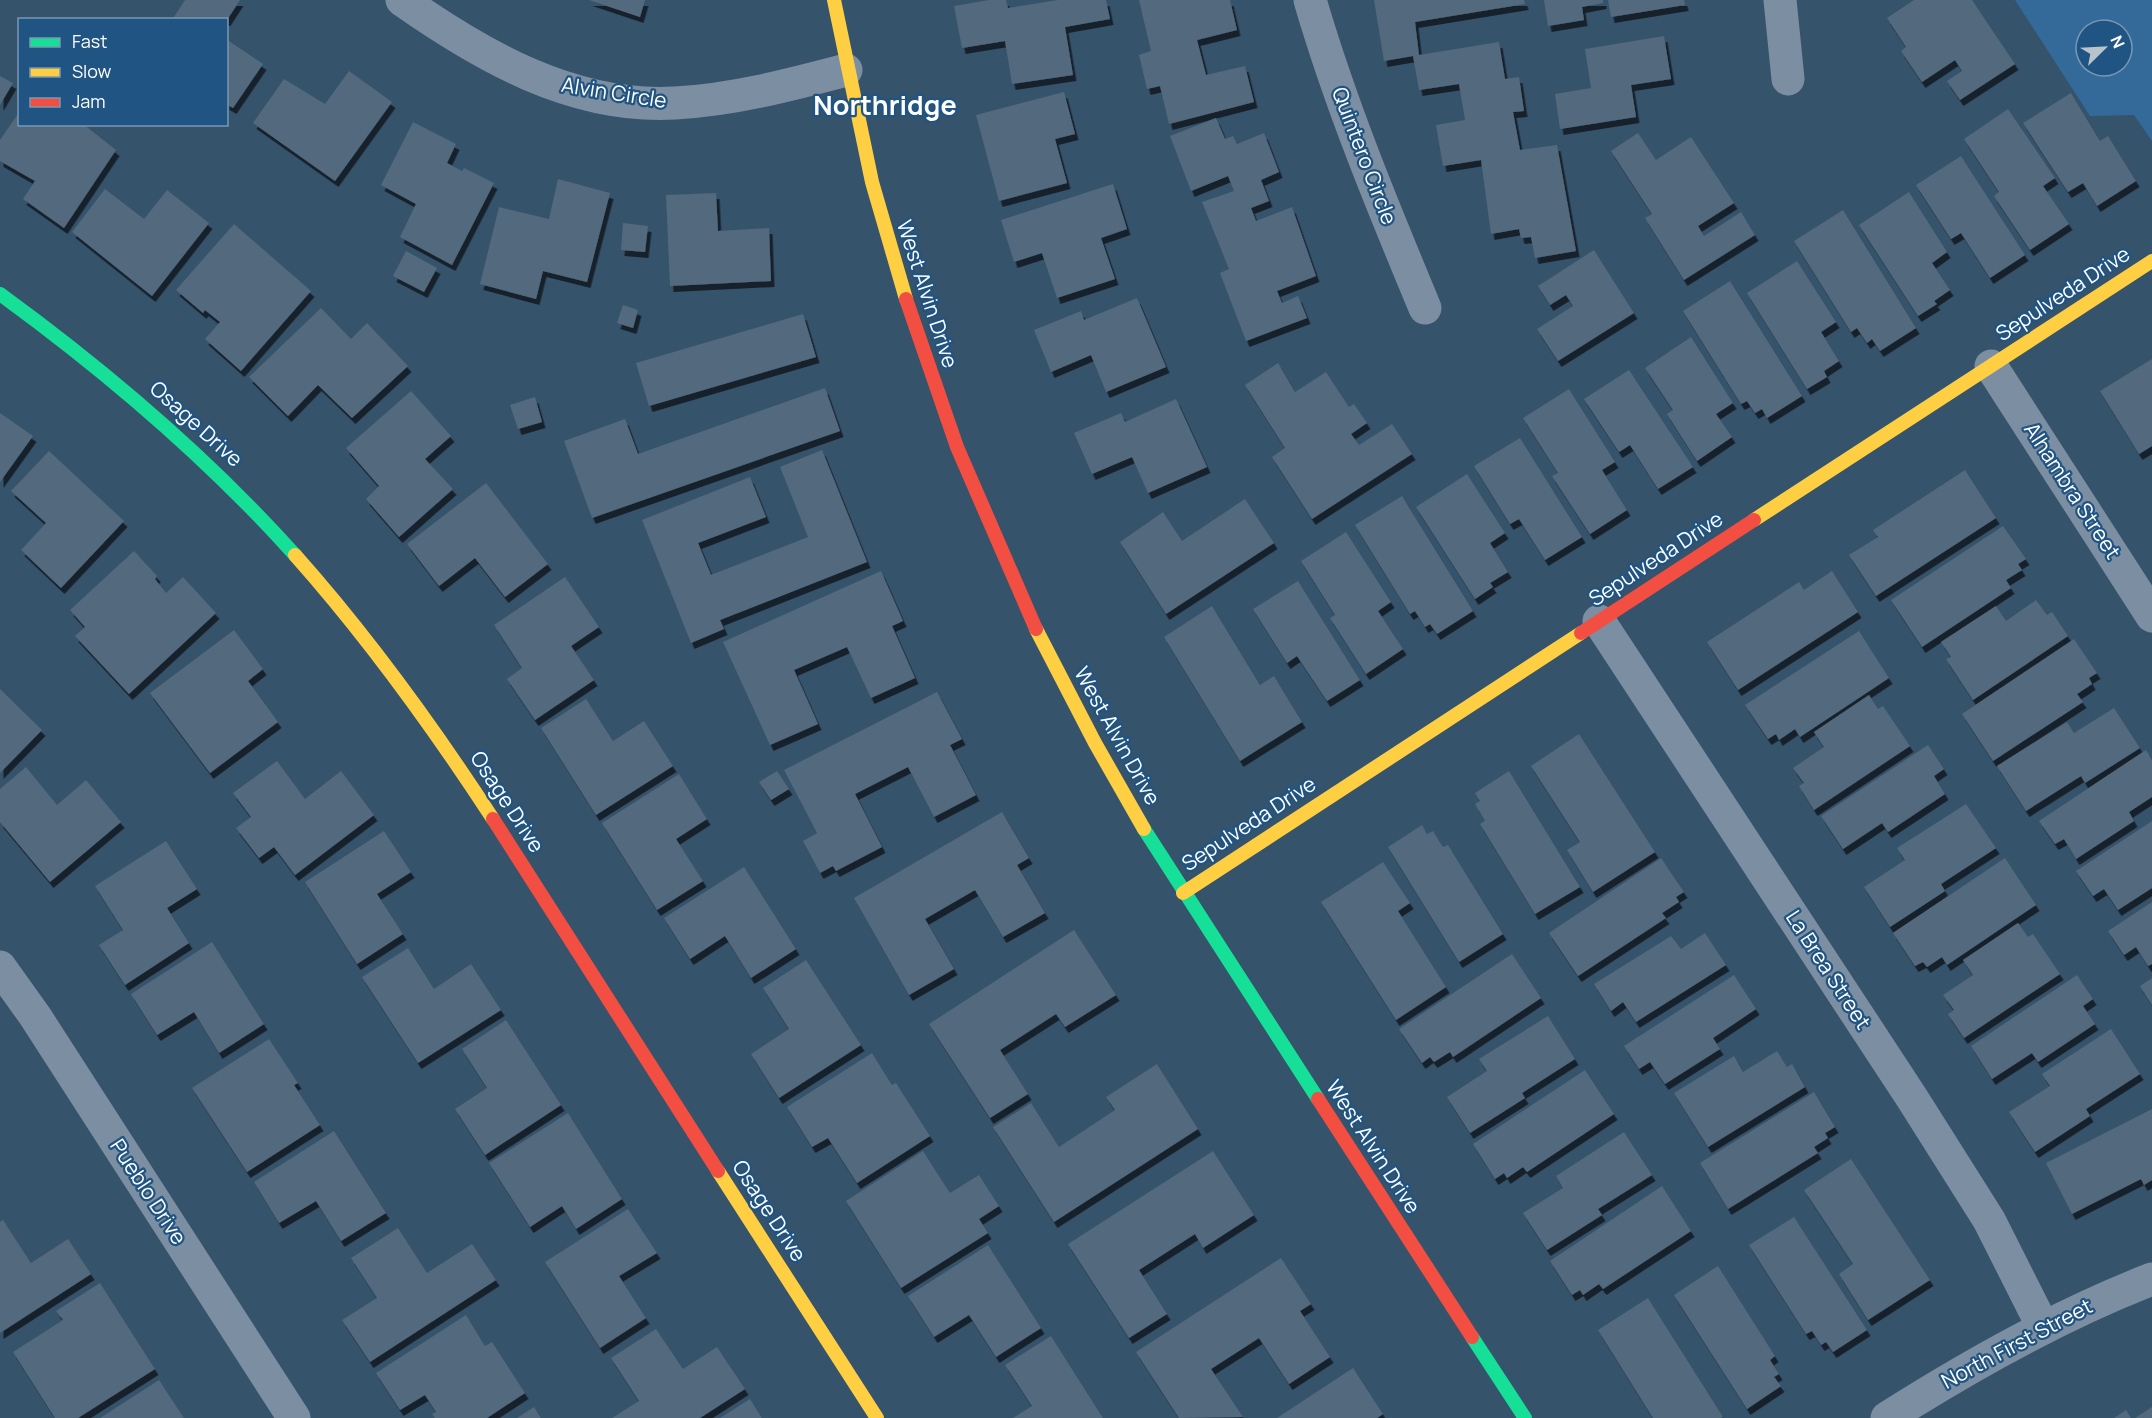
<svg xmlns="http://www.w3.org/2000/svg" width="2152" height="1418" font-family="Manrope,sans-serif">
<defs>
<filter id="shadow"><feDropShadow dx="3.5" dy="6" stdDeviation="0" flood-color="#0009"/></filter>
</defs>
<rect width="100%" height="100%" fill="#36536c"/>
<path fill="#346a99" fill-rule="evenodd" d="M2015,0H2152V141L2134,115L2090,116ZM2086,30H2122V66H2086Z"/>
<g fill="#52697d" filter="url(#shadow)">
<polygon points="185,0 240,0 227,20 172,20"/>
<polygon points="589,0 645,0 640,17"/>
<polygon points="989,0 1006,0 1008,8 1058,0 1106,0 1110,19 1065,27 1073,75 1012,84 1005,41 962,48 954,6"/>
<polygon points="1139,0 1230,0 1237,30 1197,40 1206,75 1245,66 1254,102 1169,124 1160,86 1147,89 1139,55 1151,51"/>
<polygon points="1374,0 1524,0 1525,4 1415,22 1419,55 1499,42 1505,79 1519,77 1524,111 1513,112 1520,150 1557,145 1576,251 1535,258 1531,237 1521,238 1519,229 1491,234 1481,160 1443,166 1436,125 1465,120 1459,84 1419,90 1413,56 1384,61"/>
<polygon points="1544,0 1603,0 1603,3 1582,7 1584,20 1548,26"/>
<polygon points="1608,0 1684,0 1685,5 1611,17"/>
<polygon points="1914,0 1972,0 2015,64 1960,100 1947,81 1962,71 1955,60 1922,82 1901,51 1906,47 1887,18"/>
<polygon points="1664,36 1671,79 1631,85 1636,117 1560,129 1555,94 1591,88 1585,49"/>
<polygon points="226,39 263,64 233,108 226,104"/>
<polygon points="349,71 392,102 335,181 253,123 284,79 325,104"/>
<polygon points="0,76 13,83 0,105"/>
<polygon points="1064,92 1075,134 1055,139 1067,183 999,201 976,115"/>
<polygon points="2071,93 2100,141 2108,136 2136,181 2097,206 2083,183 2068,192 2023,123"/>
<polygon points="2008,109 2055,178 2043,186 2069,224 2030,250 1994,196 1999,192 1964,139"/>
<polygon points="20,111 20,124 83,124 116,150 64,228 23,199 35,181 0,161 0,140"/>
<polygon points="1216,118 1225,139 1233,136 1237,144 1264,133 1279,172 1261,180 1269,201 1251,208 1256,221 1292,207 1316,276 1277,291 1282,303 1298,296 1307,318 1246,341 1220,273 1229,269 1202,202 1234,191 1228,176 1191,191 1170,136"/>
<polygon points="413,122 456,144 447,163 462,171 464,168 494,183 452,265 400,237 416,204 381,185"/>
<polygon points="1638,133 1656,160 1691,137 1734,203 1698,226 1704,236 1741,212 1755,235 1684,280 1645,218 1652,214 1611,151"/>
<polygon points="1961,156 2025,255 1990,278 1961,233 1951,239 1916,185"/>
<polygon points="558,179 610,193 587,282 543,271 536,299 480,284 499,207 549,219"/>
<polygon points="1113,184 1127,229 1101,238 1115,279 1057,298 1042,253 1014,262 1001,220"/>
<polygon points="105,189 144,219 167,190 209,223 152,296 72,232"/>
<polygon points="1909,192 1947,252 1932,263 1950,290 1934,301 1937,304 1918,316 1859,225"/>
<polygon points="716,193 718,231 769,228 771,281 670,286 666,195"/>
<polygon points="1843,210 1916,328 1880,351 1872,339 1867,343 1857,328 1851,332 1794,241"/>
<polygon points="623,223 648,226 645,252 621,250"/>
<polygon points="234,224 311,291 241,371 205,339 220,322 205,310 203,313 176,290"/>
<polygon points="1594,250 1634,313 1558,361 1537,329 1573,306 1566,295 1550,305 1538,286"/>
<polygon points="406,251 437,268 424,292 393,276"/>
<polygon points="1797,261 1836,322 1821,332 1839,361 1824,371 1827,377 1807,389 1747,293"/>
<polygon points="1730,281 1802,396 1767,418 1762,409 1755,413 1747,401 1741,404 1683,311"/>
<polygon points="1137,298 1166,367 1106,392 1091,355 1051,372 1034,330 1081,311 1084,320"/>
<polygon points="623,305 638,310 633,328 617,323"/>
<polygon points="321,308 351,339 367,323 408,366 352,418 318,385 288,416 249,377"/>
<polygon points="803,314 816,357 649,406 636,363"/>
<polygon points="1691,337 1733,403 1716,414 1732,437 1697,461 1667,414 1673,410 1645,368"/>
<polygon points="2152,359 2152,446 2139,454 2100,391"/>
<polygon points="1278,363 1295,392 1326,372 1349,407 1354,404 1367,423 1351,434 1359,445 1392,424 1412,454 1312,519 1272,457 1285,448 1245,385"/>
<polygon points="1629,370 1693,467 1658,489 1630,445 1619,452 1584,399"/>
<polygon points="825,388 840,431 592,518 564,441 625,419 638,454"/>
<polygon points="1569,389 1615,462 1602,470 1627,510 1590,534 1552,476 1558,473 1523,418"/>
<polygon points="411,391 451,436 425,459 453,489 399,537 366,499 379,486 346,448"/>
<polygon points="535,397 542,422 518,429 510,405"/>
<polygon points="1176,399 1207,467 1148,493 1132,457 1092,474 1074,433 1121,413 1125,422"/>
<polygon points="0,413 33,436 0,482"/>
<polygon points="1520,438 1582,537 1545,560 1519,519 1510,524 1474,466"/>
<polygon points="822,450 867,562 720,620 724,629 691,643 642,520 750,477 766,517 698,543 711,575 808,537 780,467"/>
<polygon points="49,451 124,521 61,588 21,550 46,523 11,491"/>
<polygon points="1965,470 1996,518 1876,596 1849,555 1878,537 1873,530"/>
<polygon points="1467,474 1505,533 1490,543 1508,572 1490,583 1493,587 1475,599 1416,507"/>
<polygon points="486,483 548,564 505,597 475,558 439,586 407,544"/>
<polygon points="1402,496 1473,611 1437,634 1430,624 1425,627 1415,611 1410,614 1355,525"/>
<polygon points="1245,499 1274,543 1166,614 1120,542 1163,512 1182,541"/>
<polygon points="2003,526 2026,559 2018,564 2022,570 2006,580 2011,588 1922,647 1891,600"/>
<polygon points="1346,532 1391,602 1378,611 1403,649 1366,674 1330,618 1335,615 1301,561"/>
<polygon points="134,551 157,576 155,579 166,593 183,577 216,613 129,694 75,636 85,627 70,610"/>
<polygon points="881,571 903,621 892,626 915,678 871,698 847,647 794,670 818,724 770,745 723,642"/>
<polygon points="1832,571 1858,612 1738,690 1707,642 1799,582 1804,590"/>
<polygon points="565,577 599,627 571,646 594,680 535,720 507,679 522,668 494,625"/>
<polygon points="1298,581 1360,680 1327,701 1297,656 1287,663 1253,609"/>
<polygon points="2036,600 2047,615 2052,612 2068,636 1973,700 1946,659 1951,657 1941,642 1996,606 2006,621"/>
<polygon points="1212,606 1260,685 1274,676 1302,722 1240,761 1164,637"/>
<polygon points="234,630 263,669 248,681 278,722 210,773 150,693"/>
<polygon points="1859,631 1889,678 1800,737 1795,729 1779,740 1776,734 1768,739 1745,705"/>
<polygon points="2074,639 2097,673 2089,678 2092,684 2077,694 2083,702 1993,761 1962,714"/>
<polygon points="0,689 42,730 0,773"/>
<polygon points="937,692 962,739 950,745 976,795 934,817 908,767 855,794 882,847 836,871 833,866 820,873 803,841 817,833 784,770"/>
<polygon points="1869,695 1878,709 1883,706 1910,746 1814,810 1799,786 1804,783 1793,768 1824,747 1814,732"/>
<polygon points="586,699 613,741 644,721 673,766 596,815 541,728"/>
<polygon points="2114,708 2140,748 2085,783 2081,776 2026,811 1997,766 2067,722 2074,733"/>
<polygon points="1579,734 1655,852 1593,892 1567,850 1580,842 1531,766"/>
<polygon points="1928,745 1944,769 1934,776 1945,794 1888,832 1882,823 1843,849 1821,816"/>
<polygon points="2146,750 2152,760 2152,797 2129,812 2134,821 2076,859 2064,839 2055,844 2039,821"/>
<polygon points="277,761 305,799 341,771 374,815 295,875 274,847 259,858 236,828 251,817 233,793"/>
<polygon points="26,767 57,805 86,780 121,822 50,882 0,822 0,789"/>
<polygon points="777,771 789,789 771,800 759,782"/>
<polygon points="1509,771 1580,887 1535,914 1480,824 1485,821 1475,804 1480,801 1475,793"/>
<polygon points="679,774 707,819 676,839 703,881 657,910 602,823"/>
<polygon points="1966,804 1996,848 1941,884 1945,891 1890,927 1864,887 1905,860 1897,848"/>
<polygon points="1002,812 1029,858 1017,865 1045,913 1003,937 975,890 925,919 954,969 909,995 854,898"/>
<polygon points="2152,821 2152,888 2118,910 2104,889 2093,896 2076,871"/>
<polygon points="1422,825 1427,834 1433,831 1443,847 1448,845 1503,934 1459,962 1388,847"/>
<polygon points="384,831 411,872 377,894 403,934 357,964 305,882"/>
<polygon points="166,841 197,889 167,908 189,943 125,985 99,945 123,930 95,886"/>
<polygon points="1661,858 1684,892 1676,897 1679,902 1662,913 1666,918 1578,976 1549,933"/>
<polygon points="2005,858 2036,905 1947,965 1942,957 1927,967 1923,962 1915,966 1893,933"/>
<polygon points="1383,862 1410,903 1398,911 1446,987 1396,1020 1321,902"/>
<polygon points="744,867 796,949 751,978 725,936 690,959 664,918"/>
<polygon points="2152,902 2152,964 2148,966 2136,947 2124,955 2108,931"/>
<polygon points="2018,923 2028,937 2033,934 2060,974 1964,1038 1948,1014 1954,1010 1943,995 1973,975 1963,960"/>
<polygon points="1074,930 1116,995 1065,1027 1056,1014 1000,1050 1028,1094 990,1118 929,1024"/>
<polygon points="1705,933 1726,965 1636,1022 1623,1002 1611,1011 1594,984 1671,936 1681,949"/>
<polygon points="212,942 264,1024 219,1053 194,1012 157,1035 131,994"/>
<polygon points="408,948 434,989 471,964 501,1010 418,1063 362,977"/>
<polygon points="1512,954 1541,998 1453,1057 1450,1052 1434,1062 1430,1057 1422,1063 1399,1029"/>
<polygon points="806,960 861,1045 779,1098 751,1054 789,1029 763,988"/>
<polygon points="1734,975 1756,1009 1713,1038 1720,1049 1665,1084 1650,1062 1639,1069 1624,1046"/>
<polygon points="2077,975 2093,999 2083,1006 2095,1024 2038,1062 2032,1053 1992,1079 1971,1046"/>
<polygon points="2152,978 2152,1005 2140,986"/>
<polygon points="1548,1016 1575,1059 1522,1093 1525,1098 1470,1133 1447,1097 1487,1071 1479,1059"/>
<polygon points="506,1020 561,1105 485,1155 455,1109 487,1088 462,1049"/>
<polygon points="2111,1029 2140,1074 2086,1109 2090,1116 2035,1152 2009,1112 2050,1086 2042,1074"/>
<polygon points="269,1039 298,1083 294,1085 320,1125 247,1172 192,1088"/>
<polygon points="1777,1051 1787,1067 1792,1064 1805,1087 1708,1147 1674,1093 1734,1056 1743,1072"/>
<polygon points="872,1053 892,1085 896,1083 930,1136 857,1183 828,1138 812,1147 787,1107"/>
<polygon points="1157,1064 1198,1129 1054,1222 993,1127 1031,1103 1059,1147 1115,1110 1106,1097"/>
<polygon points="1585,1070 1614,1114 1527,1172 1523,1167 1507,1178 1504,1173 1495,1179 1473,1144"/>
<polygon points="1814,1092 1835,1127 1825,1133 1828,1138 1814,1147 1818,1153 1728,1209 1700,1163"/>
<polygon points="2152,1109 2152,1180 2144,1185 2141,1179 2072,1214 2046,1163"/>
<polygon points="568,1113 622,1199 576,1229 562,1206 530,1227 489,1163"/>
<polygon points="334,1131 386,1213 341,1241 316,1201 279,1223 254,1182"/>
<polygon points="1624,1132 1652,1175 1598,1209 1602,1215 1547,1250 1523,1213 1563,1188 1556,1176"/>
<polygon points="923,1151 950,1193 979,1175 999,1206 979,1219 988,1233 901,1288 846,1201"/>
<polygon points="1213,1151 1254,1215 1203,1248 1195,1234 1139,1270 1167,1314 1129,1338 1068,1244"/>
<polygon points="1851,1159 1930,1280 1868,1320 1839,1274 1853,1264 1804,1190"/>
<polygon points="1662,1186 1691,1231 1603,1289 1599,1284 1583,1295 1580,1290 1572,1295 1550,1261"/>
<polygon points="628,1209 657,1253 619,1276 646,1318 600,1348 545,1262"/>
<polygon points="1794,1217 1867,1330 1833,1352 1826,1342 1821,1345 1812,1331 1806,1334 1749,1245"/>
<polygon points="3,1220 31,1263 68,1239 91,1274 0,1333 0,1222"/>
<polygon points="398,1228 427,1273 472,1244 496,1280 370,1362 342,1320 377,1298 351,1258"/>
<polygon points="988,1245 1041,1328 996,1357 969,1315 934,1337 908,1296"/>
<polygon points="1281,1258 1311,1304 1300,1311 1330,1357 1289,1384 1259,1338 1211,1369 1243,1417 1179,1418 1136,1352"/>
<polygon points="1718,1266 1775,1356 1770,1360 1779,1374 1774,1377 1781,1386 1747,1409 1674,1295"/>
<polygon points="100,1283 155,1369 78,1418 55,1418 13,1352 63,1320 56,1311"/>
<polygon points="1648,1298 1723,1417 1721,1418 1653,1418 1598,1330"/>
<polygon points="466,1315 485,1346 492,1342 525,1393 487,1418 435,1418 432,1414 436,1412 425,1395 400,1410 376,1373"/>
<polygon points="656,1329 683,1369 717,1347 745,1389 700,1418 612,1418 639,1401 611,1358"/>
<polygon points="1051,1336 1103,1418 1013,1418 1032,1406 1005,1365"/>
<polygon points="1353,1368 1383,1414 1377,1418 1277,1418"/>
<polygon points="159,1380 184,1418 100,1418"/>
<polygon points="750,1399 762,1418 720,1418"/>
<polygon points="534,1407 541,1418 517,1418"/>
<polygon points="2152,1407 2152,1418 2135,1418"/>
<polygon points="2126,1410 2131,1418 2114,1418"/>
</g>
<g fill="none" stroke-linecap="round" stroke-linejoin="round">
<g stroke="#7c8fa2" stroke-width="33">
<path d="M402,0C482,56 573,109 675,103C733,100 789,85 846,70"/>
<path d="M1310,0C1341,106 1383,207 1425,308"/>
<polyline points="1780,0 1788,79"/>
<polyline points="1991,366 2152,616"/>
<polyline points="1599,621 1912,1098 1989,1220 2043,1327"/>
<polyline points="0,967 35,1016 294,1418"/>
<path d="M1887,1418C1972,1364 2059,1315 2152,1279"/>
</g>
<g stroke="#16e098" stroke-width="14">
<path d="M0,294C107,372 206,456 295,555"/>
<polyline points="1144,829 1318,1099"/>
<polyline points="1472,1337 1525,1418"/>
</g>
<g stroke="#ffcf43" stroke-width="14">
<polyline points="834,0 872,182 906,299"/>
<polyline points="1754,520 2152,261"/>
<path d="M295,555C368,637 433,727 493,819"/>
<polyline points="1036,629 1095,743 1144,829"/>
<polyline points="1183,893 1581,633"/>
<polyline points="718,1171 877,1418"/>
</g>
<g stroke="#f24e42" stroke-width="14">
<polyline points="906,299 957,447 1036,629"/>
<polyline points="1581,633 1754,520"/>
<polyline points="493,819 718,1171"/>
<polyline points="1318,1099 1472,1337"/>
</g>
</g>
<g text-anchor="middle" stroke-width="4.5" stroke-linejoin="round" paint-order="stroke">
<g font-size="21" fill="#fff" stroke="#205482">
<text transform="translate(614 93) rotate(9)" y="7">Alvin Circle</text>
<text transform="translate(1364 156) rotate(69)" y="7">Quintero Circle</text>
<text transform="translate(927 294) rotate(72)" y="7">West Alvin Drive</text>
<text transform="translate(2063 294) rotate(-33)" y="7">Sepulveda Drive</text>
<text transform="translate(196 424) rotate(42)" y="7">Osage Drive</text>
<text transform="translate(2072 491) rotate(57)" y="7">Alhambra Street</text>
<text transform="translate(1656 559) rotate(-33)" y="7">Sepulveda Drive</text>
<text transform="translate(1117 736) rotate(61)" y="7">West Alvin Drive</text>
<text transform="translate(507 802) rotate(57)" y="7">Osage Drive</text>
<text transform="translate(1249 824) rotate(-33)" y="7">Sepulveda Drive</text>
<text transform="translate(1828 970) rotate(57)" y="7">La Brea Street</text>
<text transform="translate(1373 1147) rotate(57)" y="7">West Alvin Drive</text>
<text transform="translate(148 1192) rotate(57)" y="7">Pueblo Drive</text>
<text transform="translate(769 1211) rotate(57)" y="7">Osage Drive</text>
<text transform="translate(2017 1344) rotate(-28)" y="7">North First Street</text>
</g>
<g font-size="27" font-weight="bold" fill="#fff" stroke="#205482">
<text x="885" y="115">Northridge</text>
</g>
</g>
<rect x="18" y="18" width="210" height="108" fill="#205482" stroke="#7998b4" stroke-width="1.5"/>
<rect x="30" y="38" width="30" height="9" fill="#16e098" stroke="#7998b4" stroke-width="1.5"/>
<text x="72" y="48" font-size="18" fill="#ffffff">Fast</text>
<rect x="30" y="68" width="30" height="9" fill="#ffcf43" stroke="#7998b4" stroke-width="1.5"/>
<text x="72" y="78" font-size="18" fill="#ffffff">Slow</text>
<rect x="30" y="98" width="30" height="9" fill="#f24e42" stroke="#7998b4" stroke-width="1.5"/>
<text x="72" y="108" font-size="18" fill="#ffffff">Jam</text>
<g transform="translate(2104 48) rotate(66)"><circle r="28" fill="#205482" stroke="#7998b4" stroke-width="1.5"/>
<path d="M0-4.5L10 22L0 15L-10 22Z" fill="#b9c3cc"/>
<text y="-9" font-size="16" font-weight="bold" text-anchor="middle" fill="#ffffff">N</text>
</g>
</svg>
